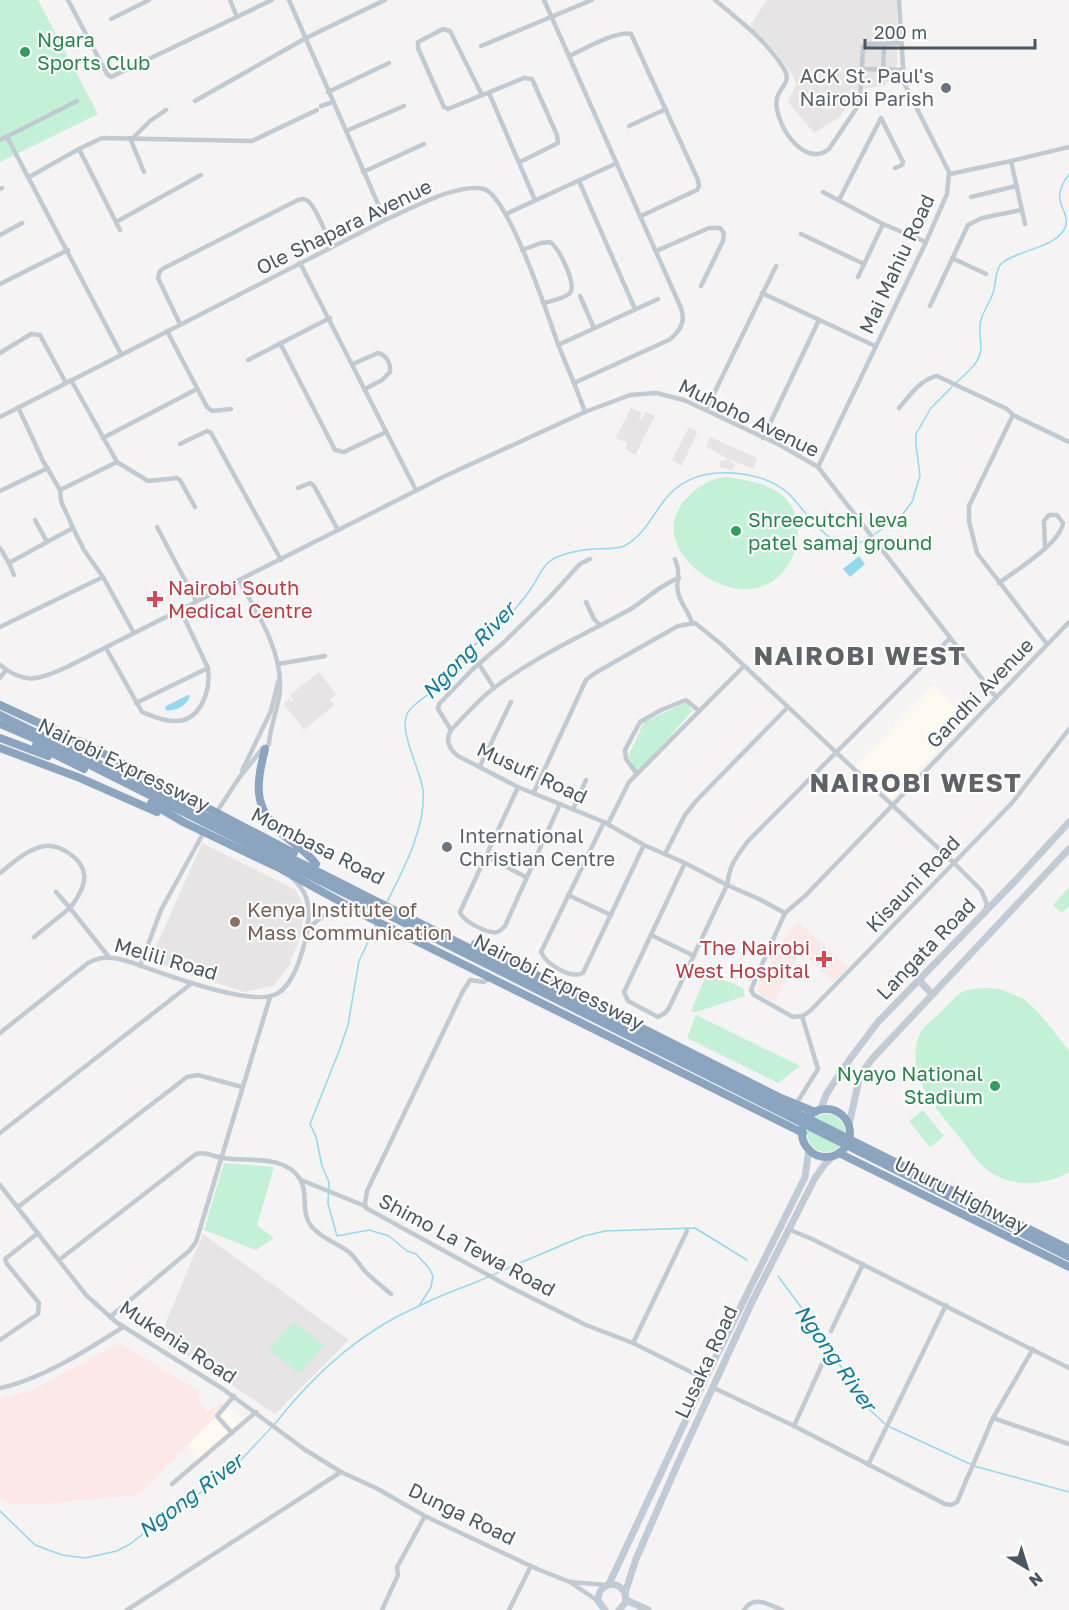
<svg xmlns="http://www.w3.org/2000/svg" width="1069" height="1610" font-family="'Golos Text',sans-serif">
<rect width="100%" height="100%" fill="#f5f3f3"/>
<g fill="#fdf9ef">
<polygon points="933,685 968,719 889,801 854,768"/>
<polygon points="226,1406 243,1419 199,1461 187,1445"/>
</g>
<g fill="#e6e4e5">
<polygon points="767,0 897,0 897,65 892,79 885,85 857,90 839,118 814,133 788,102 796,84 794,77 775,51 750,26"/>
<polygon points="631,408 642,413 639,418 641,420 646,412 655,416 635,455 625,449 627,443 616,438"/>
<polygon points="689,427 697,432 682,466 672,460"/>
<polygon points="710,437 757,458 753,469 731,460 730,462 735,464 732,470 719,467 721,460 725,461 727,458 706,447"/>
<polygon points="319,672 336,694 330,699 334,705 304,730 284,704 289,699 292,702 293,700 290,695"/>
<polygon points="202,843 296,890 305,910 301,934 289,966 273,986 245,992 171,969 153,954"/>
<polygon points="203,1234 349,1340 275,1414 160,1337"/>
</g>
<g fill="#fce8e6">
<polygon points="798,922 848,967 833,982 801,951 775,1001 757,992 785,937"/>
<polygon points="119,1343 202,1393 197,1398 207,1412 220,1402 226,1406 139,1495 44,1504 10,1504 0,1498 0,1398 31,1391"/>
</g>
<g fill="#c3f1d5">
<polygon points="0,0 38,0 98,114 0,162"/>
<path d="M727,477C746,480 768,483 783,496C810,520 798,570 766,585C721,606 641,543 688,497C700,485 711,478 727,477Z"/>
<polygon points="687,702 692,711 637,774 628,757 644,722"/>
<polygon points="1069,887 1069,906 1062,913 1053,905"/>
<polygon points="707,973 743,988 745,996 696,1012 691,1011"/>
<path d="M987,988L999,989L1024,999L1040,1014L1069,1051V1172C1045,1186 1014,1188 990,1172C978,1164 969,1149 960,1138C937,1109 904,1076 919,1036C922,1027 934,1019 941,1012C960,993 958,989 987,988Z"/>
<polygon points="696,1015 800,1066 778,1083 687,1038"/>
<polygon points="923,1110 944,1136 930,1147 909,1121"/>
<circle cx="826" cy="1133" r="19"/>
<polygon points="224,1163 274,1167 257,1225 274,1238 256,1250 204,1230"/>
<polygon points="293,1322 325,1345 299,1373 269,1350"/>
</g>
<g fill="#90daee">
<polygon points="859,556 865,564 850,577 843,569"/>
<path d="M188,695L190,696C187,706 174,712 165,710L166,706Z"/>
</g>
<g fill="none" stroke-linecap="round" stroke-linejoin="round">
<g stroke="#90daee" stroke-width="1.5">
<path d="M956,383C966,373 981,363 981,347C981,338 978,329 981,320C984,309 991,301 994,290C996,282 995,271 1001,264C1014,250 1059,249 1066,225C1069,206 1048,204 1069,174"/>
<polyline points="875,534 902,515 912,502 920,476 916,445 916,434 931,408 952,387"/>
<path d="M387,902C403,870 426,828 423,791C421,769 397,731 408,712C414,703 427,696 436,688C446,678 453,663 463,652C471,645 482,642 490,635C499,628 507,618 515,609C521,602 527,595 532,587C540,575 543,563 557,557C568,552 581,550 593,549C603,548 615,550 624,546C642,537 652,517 663,502C685,472 720,469 753,476C766,479 779,485 789,494C809,514 834,561 867,539"/>
<polyline points="376,925 359,961 348,1025 341,1046 310,1124 316,1137 322,1166 329,1182 328,1204 337,1236 369,1230 389,1236 407,1251 416,1254 429,1268 433,1276 431,1287 419,1306"/>
<polyline points="778,1276 809,1318 869,1409 886,1425"/>
<path d="M274,1425C312,1376 361,1331 419,1306C437,1297 455,1290 474,1283C511,1267 547,1251 584,1236L605,1231L695,1228L747,1260"/>
<polyline points="890,1427 970,1464"/>
<polyline points="974,1466 1069,1492"/>
<polyline points="0,1511 35,1545 62,1555 85,1558 117,1551 130,1544 177,1508 215,1483 238,1463 271,1428"/>
</g>
<g stroke="#c1cad2" stroke-width="4.5">
<polyline points="68,0 107,74 111,77 272,0"/>
<polyline points="230,0 237,17"/>
<polyline points="289,0 385,220"/>
<path d="M544,0L681,308C686,322 680,331 669,340L574,383"/>
<path d="M715,0C738,19 769,43 784,69C792,82 780,87 777,98C772,120 803,170 829,149L856,109L860,100L863,47L867,44L900,43"/>
<polyline points="111,19 149,0"/>
<polyline points="481,46 592,0"/>
<path d="M569,56C583,50 617,30 631,34L698,180L699,186L697,190L641,216"/>
<polyline points="861,69 903,70"/>
<polyline points="883,70 884,44"/>
<polyline points="328,92 389,63"/>
<polyline points="489,93 535,200"/>
<polyline points="482,95 450,31 443,29 418,42 418,48 444,107 448,109 524,78 532,79 557,135 558,143 520,162"/>
<polyline points="195,101 306,38 385,0"/>
<polyline points="321,106 333,102"/>
<polyline points="629,126 666,109"/>
<polyline points="346,131 404,106"/>
<polyline points="7,137 121,354"/>
<polyline points="130,138 144,172"/>
<polyline points="133,138 150,121 166,110"/>
<polyline points="0,140 77,101"/>
<polyline points="79,149 120,230"/>
<polyline points="1011,161 1025,224"/>
<polyline points="363,172 424,144"/>
<polyline points="950,174 1011,161 1069,147"/>
<polyline points="29,177 79,149 102,138 252,141 317,110"/>
<polyline points="579,181 635,309"/>
<polyline points="0,189 2,188"/>
<polyline points="823,192 883,224 926,242"/>
<polyline points="971,197 1016,186"/>
<polyline points="839,200 881,118 903,162 902,165 895,168"/>
<polyline points="506,214 617,163"/>
<polyline points="116,222 201,175"/>
<polyline points="801,234 864,264"/>
<polyline points="0,235 22,223"/>
<path d="M522,250L541,243L550,242C559,248 577,284 570,293C564,299 551,301 543,303"/>
<polyline points="656,251 709,228 720,228 724,233 723,241 701,286"/>
<polyline points="952,258 986,274"/>
<polyline points="300,263 416,490"/>
<polyline points="858,277 883,224"/>
<polyline points="0,284 68,250"/>
<polyline points="762,293 875,346"/>
<polyline points="580,296 594,328"/>
<polyline points="930,306 968,225 982,218 1021,210"/>
<path d="M180,324L158,278L160,271L164,268L298,200C302,199 304,198 308,201C316,207 327,236 332,247"/>
<polyline points="167,331 207,407 212,411 231,409"/>
<polyline points="280,343 335,450 344,452 386,432"/>
<polyline points="558,345 658,299"/>
<polyline points="0,353 31,334 40,335 66,383"/>
<polyline points="248,360 330,318"/>
<path d="M353,364L378,353C387,355 391,364 390,372L382,380L365,389"/>
<polyline points="71,380 117,462 148,481 177,478 180,480 195,507"/>
<polyline points="18,407 43,461 60,490 61,501 73,528 84,550 103,577 134,633"/>
<path d="M899,408C909,396 921,379 937,376L1007,409L1013,415L1069,442"/>
<polyline points="706,410 776,266"/>
<polyline points="1013,415 969,506 969,521 977,553 1047,644"/>
<path d="M0,417L385,220C409,210 458,182 484,189C509,197 548,316 558,344C567,367 577,389 585,412"/>
<polyline points="103,438 197,389"/>
<polyline points="763,438 819,320"/>
<polyline points="180,444 207,431 211,433 281,560"/>
<polyline points="818,467 926,242 947,194 949,172 904,83 899,0"/>
<polyline points="298,488 310,483 314,486 338,530"/>
<polyline points="60,490 117,462"/>
<polyline points="0,491 48,468"/>
<polyline points="35,520 47,542 73,528"/>
<polyline points="157,527 196,601"/>
<polyline points="0,548 9,563 47,542"/>
<path d="M675,559C682,577 675,579 678,592C680,603 689,612 692,623"/>
<polyline points="9,563 14,575"/>
<path d="M679,578C661,584 646,600 629,610C584,635 536,656 494,688C478,700 465,716 451,730C445,740 449,749 458,756L518,787L604,822L644,845L685,863L727,885L759,899L785,913"/>
<path d="M239,580C257,613 282,650 280,689C279,708 270,725 269,744L263,749"/>
<path d="M999,583C1016,570 1060,544 1063,523L1057,515H1049L1044,521L1045,548"/>
<polyline points="586,602 594,619 600,625"/>
<polyline points="1069,622 805,896 785,913 755,980 751,990 754,995 793,1017 803,1016 811,1010 1012,803 1069,729"/>
<polyline points="0,627 103,577"/>
<path d="M106,648L142,712C152,716 163,721 174,721C201,722 211,690 208,668L180,609"/>
<polyline points="278,664 325,656"/>
<polyline points="479,664 494,688"/>
<path d="M0,665C26,686 39,679 67,667L445,476L585,412L630,395L656,393L684,400L780,445L818,467L996,697"/>
<polyline points="0,678 6,670"/>
<polyline points="136,703 208,668"/>
<polyline points="451,730 438,709 439,704 474,668 503,643 548,599 580,564 590,559"/>
<polyline points="480,766 511,702"/>
<polyline points="242,771 271,711 278,682"/>
<polyline points="637,774 626,759 625,750 640,722 661,710 686,700 699,711"/>
<path d="M518,787L460,912C462,921 488,934 497,932C501,931 502,929 505,926L560,804"/>
<polyline points="534,792 586,680 595,673 678,626 695,623 721,644 954,863 981,890 987,904 985,910"/>
<polyline points="573,809 586,780"/>
<polyline points="216,813 239,778 262,749"/>
<path d="M604,822L541,952C546,964 570,979 583,973L644,845"/>
<polyline points="608,824 629,782 744,666"/>
<polyline points="665,854 685,815 696,801 787,708"/>
<polyline points="485,856 526,877"/>
<path d="M685,863L624,992L628,1001L658,1017L665,1013L669,1008L727,885C730,864 735,859 748,841L949,639"/>
<path d="M0,873C14,862 27,849 45,846C59,844 82,858 84,874C86,886 77,899 70,908L108,956"/>
<polyline points="568,895 611,915"/>
<path d="M307,931C319,917 331,908 350,908"/>
<polyline points="651,935 694,956"/>
<polyline points="34,937 70,908 56,892"/>
<polyline points="140,966 161,910 205,830"/>
<polyline points="490,978 484,982 470,980 462,993 367,1191 365,1203 366,1208 510,1287 586,1325 633,1343 705,1379"/>
<path d="M0,1033L88,963C108,951 129,962 150,969C175,978 256,1008 278,993C296,982 306,943 308,923C310,904 307,891 292,878"/>
<polyline points="796,1104 818,1069 802,1016"/>
<polyline points="0,1133 192,983"/>
<polyline points="301,1180 365,1206"/>
<polyline points="0,1185 86,1295 116,1322 223,1389 304,1449 341,1472 376,1488 425,1516 537,1569 570,1582 598,1601"/>
<polyline points="18,1207 187,1077 198,1075 242,1087"/>
<polyline points="788,1229 812,1239 1069,1368"/>
<path d="M59,1260L196,1154C206,1151 213,1157 223,1158C247,1162 285,1154 300,1179C309,1194 300,1211 311,1226C322,1239 337,1243 349,1252C355,1257 359,1264 364,1270C372,1279 382,1286 391,1294"/>
<polyline points="110,1317 189,1251 196,1242 270,997"/>
<polyline points="831,1331 863,1264"/>
<polyline points="0,1340 38,1314 39,1303 7,1264 5,1259 38,1233"/>
<polyline points="633,1343 687,1231"/>
<polyline points="712,1387 794,1426 945,1504 951,1505 957,1502 993,1418 1033,1349"/>
<path d="M0,1388C40,1380 89,1349 123,1327"/>
<polyline points="993,1418 1069,1444"/>
<polyline points="794,1426 824,1360"/>
<polyline points="232,1433 217,1416 234,1396"/>
<polyline points="868,1465 946,1305"/>
<polyline points="172,1484 256,1412"/>
<polyline points="570,1582 606,1585"/>
<polyline points="127,1610 341,1472"/>
<polyline points="382,1610 398,1575 397,1567 425,1516"/>
<polyline points="509,1610 531,1566"/>
<path d="M744,1610C754,1595 768,1604 782,1610"/>
</g>
<g stroke="#c1cbd6" stroke-width="7">
<polyline points="919,980 932,994"/>
<polyline points="820,1110 827,1093 850,1059 878,1022 1016,880 1069,822"/>
<polyline points="849,1125 860,1075 872,1059 1069,849"/>
<polyline points="609,1584 705,1379 805,1177 809,1149"/>
<polyline points="626,1600 648,1610"/>
<path d="M605,1610L598,1601C598,1584 616,1578 625,1593"/>
<polyline points="619,1610 626,1602 625,1593 636,1559 678,1463 752,1302 815,1178 825,1164 834,1155"/>
</g>
<g stroke="#8ba5c1" stroke-width="8">
<polyline points="0,705 87,745 294,853"/>
<polyline points="0,715 309,867 631,1030 1069,1249"/>
<polyline points="0,724 52,746 1069,1257"/>
<polyline points="0,738 48,756"/>
<polyline points="36,745 84,769"/>
<polyline points="0,748 80,778 157,812"/>
<path d="M265,749C257,782 252,806 280,832C292,843 306,850 316,864"/>
<polyline points="151,803 183,822 281,869 370,918 803,1133"/>
<polyline points="475,944 781,1098 815,1112"/>
<circle cx="826" cy="1133" r="24"/>
<polyline points="839,1153 1069,1267"/>
</g>
</g>
<g fill="#2e9e5b" stroke="#fff" stroke-width="2">
<circle cx="25" cy="52" r="6"/>
<circle cx="736" cy="531" r="6"/>
<circle cx="995" cy="1086" r="6"/>
</g>
<g fill="#6b7280" stroke="#fff" stroke-width="2">
<circle cx="946" cy="88" r="6"/>
<circle cx="447" cy="847" r="6"/>
</g>
<g fill="#e0444e" stroke="#fff" stroke-width="2">
<path d="M152 590h6v6h6v6h-6v6h-6v-6h-6v-6h6z"/>
<path d="M821 950h6v6h6v6h-6v6h-6v-6h-6v-6h6z"/>
</g>
<circle fill="#8d6e63" stroke="#fff" stroke-width="2" cx="235" cy="922" r="6"/>
<g text-anchor="middle" stroke-width="4.5" stroke-linejoin="round" paint-order="stroke">
<g font-size="20" fill="#27864d" stroke="#fff" text-anchor="start">
<text x="37" y="47">Ngara<tspan x="37" dy="23">Sports Club</tspan></text>
<text x="748" y="527">Shreecutchi leva<tspan x="748" dy="23">patel samaj ground</tspan></text>
<text x="983" y="1081" text-anchor="end">Nyayo National<tspan x="983" dy="23">Stadium</tspan></text>
</g>
<g font-size="20" fill="#5b616d" stroke="#fff" text-anchor="end">
<text x="934" y="83">ACK St. Paul's<tspan x="934" dy="23">Nairobi Parish</tspan></text>
<text x="459" y="843" text-anchor="start">International<tspan x="459" dy="23">Christian Centre</tspan></text>
</g>
<g font-size="20" fill="#4a5661" stroke="#fff">
<text transform="translate(344 227) rotate(-26)" y="7">Ole Shapara Avenue</text>
<text transform="translate(897 264) rotate(-65)" y="7">Mai Mahiu Road</text>
<text transform="translate(749 418) rotate(26)" y="7">Muhoho Avenue</text>
<text transform="translate(980 693) rotate(-46)" y="7">Gandhi Avenue</text>
<text transform="translate(124 765) rotate(26)" y="7">Nairobi Expressway</text>
<text transform="translate(532 773) rotate(25)" y="7">Musufi Road</text>
<text transform="translate(318 846) rotate(27)" y="7">Mombasa Road</text>
<text transform="translate(913 884) rotate(-46)" y="7">Kisauni Road</text>
<text transform="translate(926 949) rotate(-46)" y="7">Langata Road</text>
<text transform="translate(166 959) rotate(16)" y="7">Melili Road</text>
<text transform="translate(559 982) rotate(27)" y="7">Nairobi Expressway</text>
<text transform="translate(961 1195) rotate(27)" y="7">Uhuru Highway</text>
<text transform="translate(467 1245) rotate(28)" y="7">Shimo La Tewa Road</text>
<text transform="translate(178 1342) rotate(33)" y="7">Mukenia Road</text>
<text transform="translate(706 1362) rotate(-65)" y="7">Lusaka Road</text>
<text transform="translate(462 1514) rotate(26)" y="7">Dunga Road</text>
</g>
<g font-size="20" fill="#be3a42" stroke="#fff" text-anchor="start">
<text x="168" y="595">Nairobi South<tspan x="168" dy="23">Medical Centre</tspan></text>
<text x="810" y="955" text-anchor="end">The Nairobi<tspan x="810" dy="23">West Hospital</tspan></text>
</g>
<g font-size="20" fill="#785e54" stroke="#fff" text-anchor="start">
<text x="247" y="917">Kenya Institute of<tspan x="247" dy="23">Mass Communication</tspan></text>
</g>
<g font-size="21" font-style="italic" fill="#0c7c9b" stroke="#fff">
<text transform="translate(469 651) rotate(-46)" y="7">Ngong River</text>
<text transform="translate(835 1358) rotate(55)" y="7">Ngong River</text>
<text transform="translate(191 1496) rotate(-37)" y="7">Ngong River</text>
</g>
<g font-size="26" font-weight="bold" letter-spacing="1.5" fill="#5f6368" stroke="#fff">
<text x="860" y="665">NAIROBI WEST</text>
<text x="916" y="792">NAIROBI WEST</text>
</g>
</g>
<g transform="translate(1027 1568) rotate(142)" stroke="#ffffff" stroke-width="4.5" paint-order="stroke">
<path d="M0-4.5L10 22L0 15L-10 22Z" fill="#4a5661"/>
<text y="-9" font-size="16" font-weight="bold" text-anchor="middle" fill="#4a5661">N</text>
</g>
<path d="M865 39v9h170v-9" fill="none" stroke="#4a5661" stroke-width="3"/>
<text x="874" y="39" font-size="18" fill="#4a5661" stroke="#ffffff" stroke-width="4.5" paint-order="stroke">200 m</text>
</svg>
